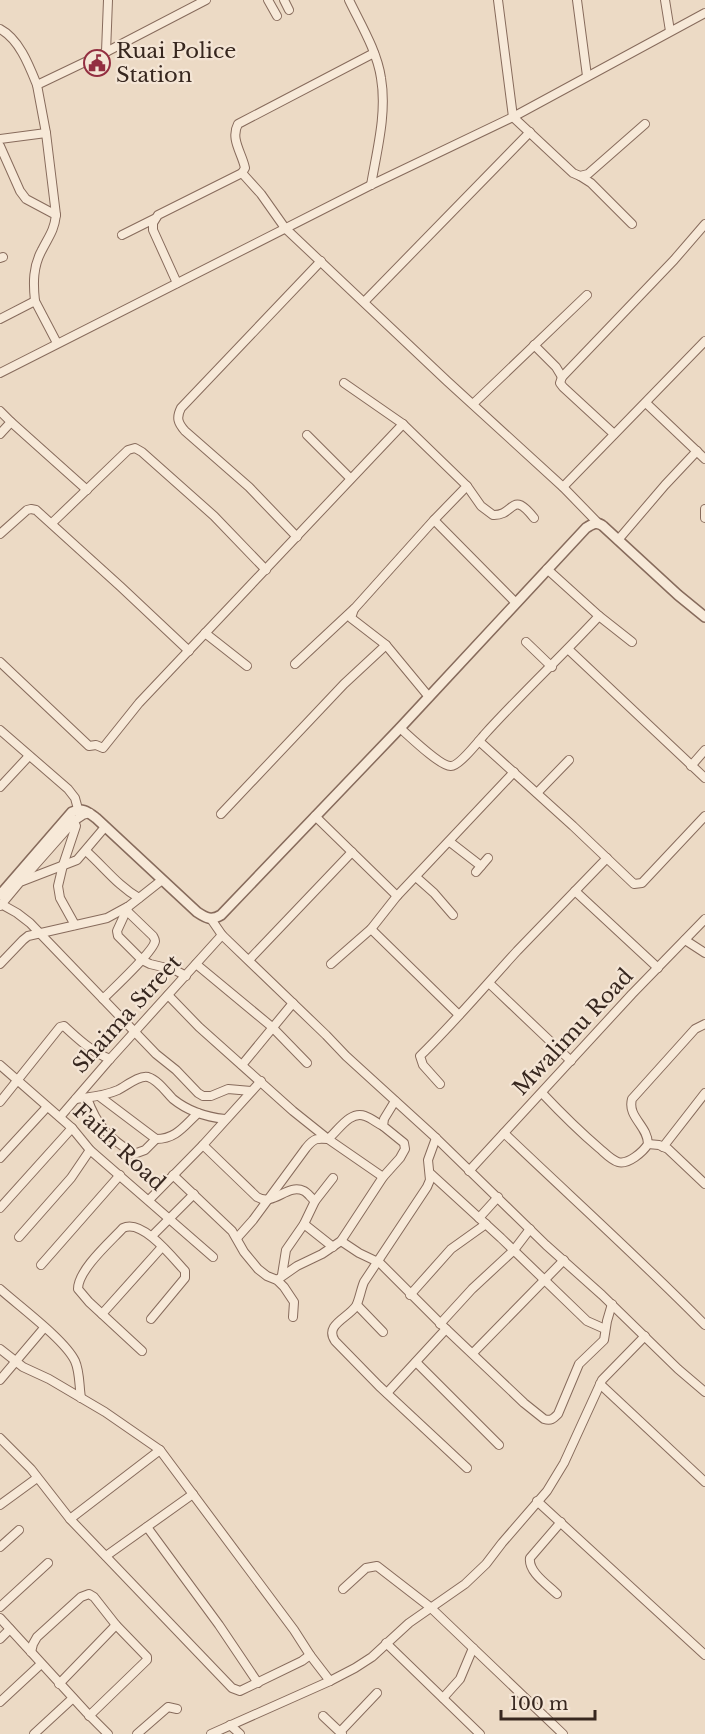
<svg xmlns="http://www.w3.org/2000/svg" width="705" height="1734" font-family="'Libre Baskerville',serif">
<rect width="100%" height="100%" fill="#ecdac5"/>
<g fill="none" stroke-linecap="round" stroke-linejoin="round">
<defs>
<g id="minor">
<polyline points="268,0 277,16"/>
<polyline points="284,0 289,10"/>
<path d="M349,0C361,25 377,51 381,78C387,113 377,150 371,185"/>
<polyline points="498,0 513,117 573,173 580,176 588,174 645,124"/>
<polyline points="577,0 587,76"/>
<polyline points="665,0 670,31"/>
<path d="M0,29C19,39 29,65 37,85"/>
<polyline points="106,52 108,0"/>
<polyline points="0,139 46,133"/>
<path d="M0,146L20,191L26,199L56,215C54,231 49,236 42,250C33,266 33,283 35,301"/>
<polyline points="242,173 261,194 285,228 447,381 563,487 598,523"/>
<polyline points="580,176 591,183 632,224"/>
<polyline points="56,215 46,133 37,85 106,52 206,0"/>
<polyline points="122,235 154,219"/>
<polyline points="0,258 3,257"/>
<path d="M177,283L153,230V223L158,215L242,173L245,168C242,153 230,139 238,124L374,53"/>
<polyline points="364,302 530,132"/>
<polyline points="0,319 35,301 57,343"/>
<polyline points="534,345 556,367 562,377"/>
<polyline points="0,373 371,185 513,117 705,13"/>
<polyline points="646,403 705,459"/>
<polyline points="473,404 587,295"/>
<polyline points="0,411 11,422 0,434"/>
<polyline points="11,422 87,490"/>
<polyline points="614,434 563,387 560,383 562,377 674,260 705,224"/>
<polyline points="307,435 350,478"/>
<path d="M467,486L481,506L493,515C515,516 511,489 534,518"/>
<polyline points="563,487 705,341"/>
<polyline points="705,509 705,518"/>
<polyline points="434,520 516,603"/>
<polyline points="52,523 128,450 135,448 142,452 214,516 266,570"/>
<polyline points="0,534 27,510 31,509 36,510 121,587 189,651"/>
<path d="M297,537L249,487L185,431C178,423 176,418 181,408L321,261"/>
<polyline points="618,540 665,485 697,451"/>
<polyline points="547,569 599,616 632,642"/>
<polyline points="354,609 351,618 386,645 429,697"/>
<polyline points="205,633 247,666"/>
<polyline points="526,642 552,667"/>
<polyline points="568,649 705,778"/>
<polyline points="0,662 89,746 96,745 103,748 139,703 403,424"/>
<polyline points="295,664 355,608 434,520 467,486 403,424 344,383"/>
<path d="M400,728C408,735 441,767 451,766C459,766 478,742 484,735C521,694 561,657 599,616"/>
<polyline points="0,730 68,789 75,798 78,809"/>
<polyline points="479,741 573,826 634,884 642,883 705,816"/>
<polyline points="691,766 705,750"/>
<polyline points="0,787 29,756"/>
<polyline points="537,793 569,760"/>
<polyline points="221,814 344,684 386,645"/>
<polyline points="70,815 76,826 63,865 58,886 60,898 75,925"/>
<polyline points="315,816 397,896"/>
<polyline points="450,842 481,866"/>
<path d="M86,851C104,867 118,886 139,898"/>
<polyline points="476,872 488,858"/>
<polyline points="416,877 434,893 453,915"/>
<polyline points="21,881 74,821 83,815 90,813"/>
<polyline points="575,891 658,968"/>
<polyline points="1,904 17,913 30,923 156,1054 176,1070 198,1093 203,1096 211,1096 228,1089 251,1091"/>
<polyline points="0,906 20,882 77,860 105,827"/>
<polyline points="128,907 117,931 118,936 142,960 150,964 175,970 186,976"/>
<polyline points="211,919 222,935 326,1035 346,1056 436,1138 546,1245 602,1295 678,1369 705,1392"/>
<polyline points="371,929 459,1015"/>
<polyline points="685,940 705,953"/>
<polyline points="249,960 352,852"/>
<polyline points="0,964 23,940 28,936 107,918 129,906 162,880"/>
<polyline points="196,964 272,1027 307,1063"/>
<polyline points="331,964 371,929 397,896 514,772"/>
<polyline points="489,983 571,1061"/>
<polyline points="168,995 199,1027 293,1111 328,1139 383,1177"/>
<path d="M103,999C112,990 154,951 155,941C155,939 154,938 153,936L127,911"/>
<polyline points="0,1065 72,1128 90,1150 213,1257"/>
<polyline points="242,1065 293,1003"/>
<path d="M440,1084L423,1065L420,1056C454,1023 485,986 517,951C547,920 577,889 607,858"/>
<path d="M542,1093C560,1112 579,1131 599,1148C605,1153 611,1160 618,1162C628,1165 643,1152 648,1144C648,1126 627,1117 632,1099L695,1029L705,1024"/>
<path d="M99,1096L156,1139C176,1139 184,1126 198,1113"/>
<path d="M87,1098C97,1126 109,1138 134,1154L145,1150L156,1139"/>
<path d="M76,1099C90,1097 105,1096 118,1090C126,1086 139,1075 148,1077C158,1080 166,1092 173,1099C189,1112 206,1117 225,1119"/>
<path d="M0,1102L60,1027L64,1026C78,1039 92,1052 110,1059"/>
<polyline points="60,1117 110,1059 222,935"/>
<path d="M504,1133C571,1197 640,1259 705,1325"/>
<path d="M436,1138L428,1160L430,1180L427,1187L364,1282C361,1289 359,1301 356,1306C348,1318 324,1325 335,1341L379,1386L467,1468"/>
<polyline points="648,1144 659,1145 668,1149 705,1184"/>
<path d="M203,1145L257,1197C274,1207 287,1183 304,1191C308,1193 311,1198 315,1201"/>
<polyline points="663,1147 705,1093"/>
<polyline points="0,1158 47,1107"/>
<polyline points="469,1171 632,994 705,919"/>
<polyline points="431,1174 501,1238 587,1321 605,1329"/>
<polyline points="173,1175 232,1231 244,1252 258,1269 267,1276 277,1280 284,1287 294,1302 293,1317"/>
<polyline points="149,1200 203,1145 261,1081"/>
<polyline points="0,1208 72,1128"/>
<polyline points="479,1218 498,1197"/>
<polyline points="304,1224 333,1247"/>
<polyline points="152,1236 194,1194"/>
<polyline points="19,1237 71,1178 90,1150"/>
<path d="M237,1238L253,1220L306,1148C314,1138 317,1138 328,1139C338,1131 350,1110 365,1116C371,1118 377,1123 383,1126"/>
<path d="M341,1241L359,1253L380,1263L446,1329L524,1403L544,1419C551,1421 553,1419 558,1414L579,1364L604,1340L607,1321L612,1304"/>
<polyline points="41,1265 120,1175"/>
<polyline points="282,1275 286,1250 304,1224 315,1201 333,1178"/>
<polyline points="277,1280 297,1266 322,1254 341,1241 383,1177 400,1158 405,1149 404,1143 383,1126 384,1119 395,1101"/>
<path d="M0,1289C19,1306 65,1340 75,1361C80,1372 79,1386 81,1398"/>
<polyline points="410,1295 451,1249 486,1224"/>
<polyline points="357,1305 383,1332"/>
<polyline points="102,1314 162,1247"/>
<polyline points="440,1324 472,1289 514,1250 530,1229"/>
<polyline points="0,1349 23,1367 49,1379 105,1412 160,1450 294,1630 310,1655"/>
<path d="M142,1351L89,1302L78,1289C78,1270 110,1242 123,1228C142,1218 173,1258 185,1271V1278L151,1319"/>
<polyline points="473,1353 564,1260"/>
<polyline points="416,1362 499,1445"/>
<polyline points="0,1380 44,1328"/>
<polyline points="600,1384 705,1482"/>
<polyline points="387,1393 446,1329"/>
<polyline points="0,1438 31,1469 70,1519 232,1688 240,1691 302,1661 310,1655 330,1681"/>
<polyline points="537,1501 705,1655"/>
<polyline points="0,1505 37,1478"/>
<polyline points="70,1519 160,1450"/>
<polyline points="147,1527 219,1625 258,1683"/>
<polyline points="0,1547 19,1530"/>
<polyline points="106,1556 193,1494"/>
<polyline points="343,1589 366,1568 377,1566 430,1607 563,1734"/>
<path d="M557,1594C548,1585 528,1572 530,1558L561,1522"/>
<polyline points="0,1607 48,1563"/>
<polyline points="0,1618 87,1713 108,1734"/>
<polyline points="0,1639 10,1629"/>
<polyline points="386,1643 480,1734"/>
<polyline points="31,1652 33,1644 37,1637 81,1597 89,1594 94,1597 116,1625 147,1657 147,1660 89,1716"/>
<polyline points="59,1684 116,1625"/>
<polyline points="443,1698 460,1679 473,1648"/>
<polyline points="0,1702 41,1664"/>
<polyline points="323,1716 342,1734"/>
<polyline points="230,1725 240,1734"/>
<polyline points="340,1732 377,1693"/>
<polyline points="34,1734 73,1698"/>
<polyline points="137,1734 168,1707 177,1709"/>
<polyline points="211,1734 330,1681 355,1668 372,1657 409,1623 465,1584 486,1564 502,1543 547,1491 564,1463 602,1380 645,1336"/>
</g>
<path id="tertiary" d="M0,895L72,812C82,807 88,812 96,818L197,912C206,918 211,921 221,915L400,728L586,528C592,524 597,521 603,526L678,595L705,617"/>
</defs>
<use href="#minor" stroke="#876b5c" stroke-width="10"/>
<use href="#tertiary" stroke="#876b5c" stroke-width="12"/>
<use href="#minor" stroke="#f7e9d8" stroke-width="8"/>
<use href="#tertiary" stroke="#f7e9d8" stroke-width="9"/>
</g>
<defs>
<symbol id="civic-ring" viewBox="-11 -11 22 22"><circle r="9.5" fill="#f4e5d5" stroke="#932f41" stroke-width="1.5"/><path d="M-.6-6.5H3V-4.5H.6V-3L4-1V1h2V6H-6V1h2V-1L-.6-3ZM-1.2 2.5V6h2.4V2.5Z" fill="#932f41"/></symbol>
</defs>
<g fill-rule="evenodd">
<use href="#civic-ring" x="82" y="48" width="30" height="30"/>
</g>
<g text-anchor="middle" stroke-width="4.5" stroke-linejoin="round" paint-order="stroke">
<g font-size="21" fill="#37271f" stroke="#f4e5d5" text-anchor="start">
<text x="116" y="58">Ruai Police<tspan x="116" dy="24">Station</tspan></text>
</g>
<g font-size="21" fill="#37271f" stroke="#f4e5d5">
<text transform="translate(127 1014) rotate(-48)" y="7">Shaima Street</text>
<text transform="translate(573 1032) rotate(-47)" y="7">Mwalimu Road</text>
<text transform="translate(119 1147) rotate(43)" y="7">Faith Road</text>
</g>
</g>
<path d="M501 1710v9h94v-9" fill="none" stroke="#37271f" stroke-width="3"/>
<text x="510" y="1710" font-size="18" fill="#37271f" stroke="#f4e5d5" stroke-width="4.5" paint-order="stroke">100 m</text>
</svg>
